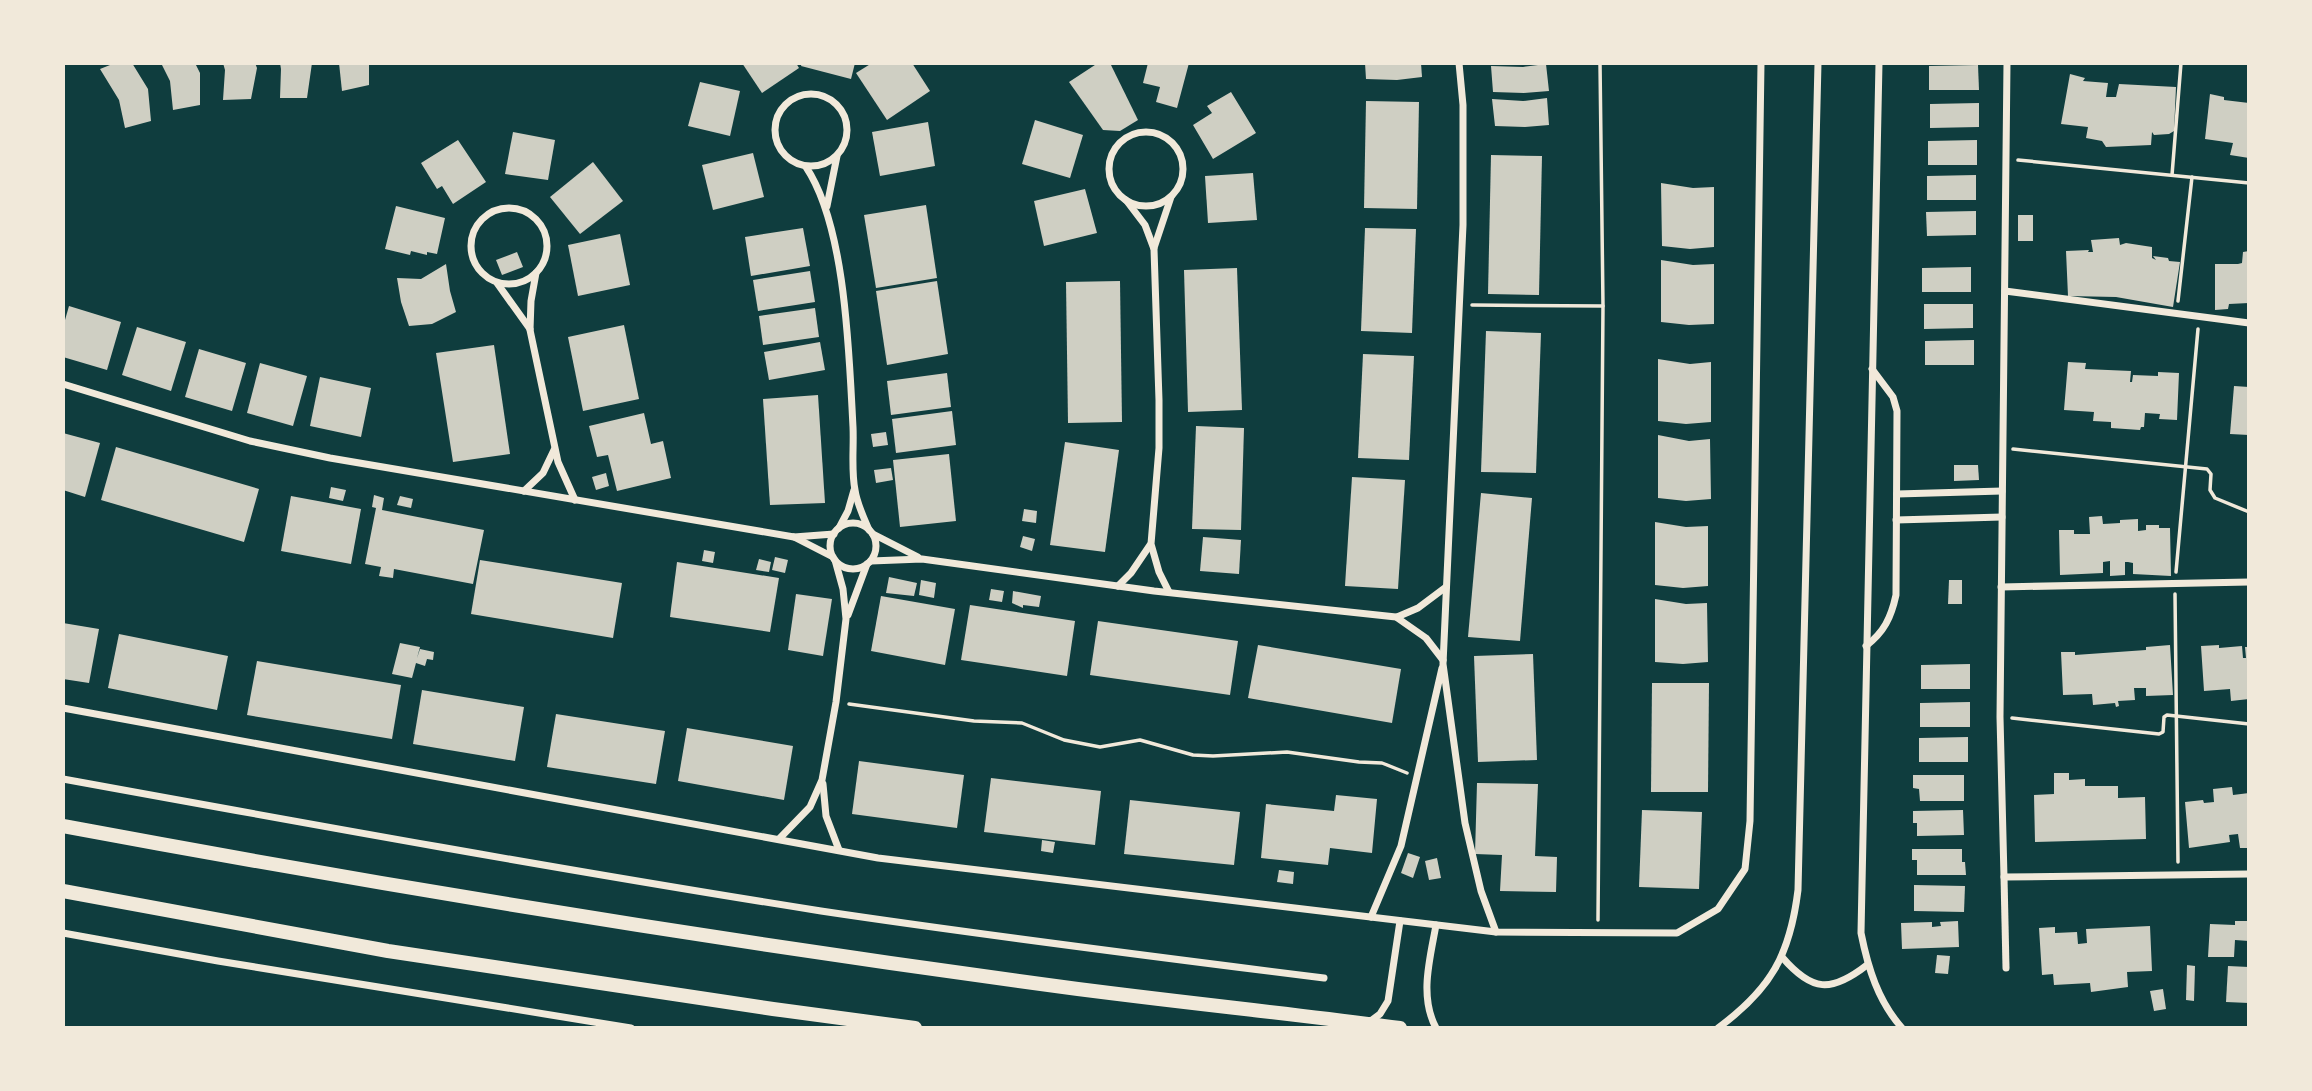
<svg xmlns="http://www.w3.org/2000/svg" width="2312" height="1091" font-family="Poppins,sans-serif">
<rect width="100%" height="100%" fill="#0f3d3e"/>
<g fill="#cfcfc3">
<polygon points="115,63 132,63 148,89 151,121 125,128 119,100 100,69"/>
<polygon points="161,63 195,63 200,73 200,105 173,110 170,81"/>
<polygon points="223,63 255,63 257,68 251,99 223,100 225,70"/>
<polygon points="280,63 312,63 307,98 280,98 281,69"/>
<polygon points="339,63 369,63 369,85 342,91"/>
<polygon points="742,63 796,63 799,68 762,93"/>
<polygon points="802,63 855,63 851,79 801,66"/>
<polygon points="872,63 912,63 930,91 887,120 856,73"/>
<polygon points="1098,63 1110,63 1138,120 1120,131 1103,130 1069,82"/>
<polygon points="1148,63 1189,63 1177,108 1156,102 1160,87 1143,83"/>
<polygon points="1365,63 1421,63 1422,77 1397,80 1366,79"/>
<polygon points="1546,64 1549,91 1524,93 1493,92 1491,66 1523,67"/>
<polygon points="1978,65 1979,90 1929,90 1929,66"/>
<polygon points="2070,74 2085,78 2083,81 2108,83 2106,97 2116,97 2119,84 2176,87 2174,131 2169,134 2154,135 2152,132 2151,145 2106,147 2102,141 2086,138 2088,127 2061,124"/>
<polygon points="700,82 740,91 730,136 688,126"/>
<polygon points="1231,92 1256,133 1213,159 1193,125 1212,113 1207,106"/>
<polygon points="2210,94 2224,97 2224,100 2249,103 2249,158 2230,155 2233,143 2205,139"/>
<polygon points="1547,98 1549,125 1525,127 1495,126 1492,99 1523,101"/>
<polygon points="1366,101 1419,102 1417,209 1364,208"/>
<polygon points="1979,103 1979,127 1930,128 1930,104"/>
<polygon points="1035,120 1083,135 1070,178 1022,164"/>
<polygon points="928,122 935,166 880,176 872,132"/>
<polygon points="513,132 555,140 548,180 505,174"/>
<polygon points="458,140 486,182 453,204 442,186 437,189 421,163"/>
<polygon points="1977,140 1977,165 1928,165 1928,141"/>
<polygon points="753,153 764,197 713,210 702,165"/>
<polygon points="1491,155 1542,156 1539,295 1488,294"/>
<polygon points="593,162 623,201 580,234 550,197"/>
<polygon points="1253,173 1257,220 1208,223 1205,176"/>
<polygon points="1976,175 1976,200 1927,200 1927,176"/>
<polygon points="1661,183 1693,188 1714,187 1714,247 1690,249 1662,246"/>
<polygon points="1085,189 1097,233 1044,246 1034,201"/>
<polygon points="926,205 937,278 876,288 864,215"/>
<polygon points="396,206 445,218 437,254 427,252 427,255 411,251 410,255 385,249"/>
<polygon points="1976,211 1976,235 1927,236 1926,212"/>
<rect x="2018" y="215" width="15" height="26"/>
<polygon points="803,228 810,266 751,276 745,237"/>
<polygon points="1365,228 1416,229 1412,333 1361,331"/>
<polygon points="620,234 630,285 578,296 568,245"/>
<polygon points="2119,238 2120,245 2126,243 2152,247 2152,258 2156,260 2153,256 2168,258 2169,261 2180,262 2173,307 2116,297 2068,296 2066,251 2089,250 2088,252 2093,252 2091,240"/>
<polygon points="2249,251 2249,303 2229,304 2228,309 2215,310 2215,264 2238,264 2242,263 2243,252"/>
<polygon points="517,252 523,267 502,275 496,260"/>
<polygon points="1661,260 1693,265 1714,264 1714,324 1689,325 1661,322"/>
<polygon points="446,264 450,291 456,312 432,324 409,326 401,302 397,278 421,279"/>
<polygon points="1971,267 1971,292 1922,292 1922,268"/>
<polygon points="1237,268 1242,410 1188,412 1184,270"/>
<polygon points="810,271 815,302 758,311 753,280"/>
<polygon points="937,281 948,354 887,365 876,291"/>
<polygon points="1120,281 1122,422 1068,423 1066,282"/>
<polygon points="1924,304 1973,304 1973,328 1924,329"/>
<polygon points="69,306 121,322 107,370 63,357 63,327"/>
<polygon points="815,308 819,337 763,345 759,316"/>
<polygon points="624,325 639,399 583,411 568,337"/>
<polygon points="137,327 186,342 171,391 122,375"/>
<polygon points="1486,331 1541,333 1536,473 1481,472"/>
<polygon points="1974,340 1974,365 1925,365 1925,341"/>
<polygon points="820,342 825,370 769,380 764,352"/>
<polygon points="494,345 510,454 453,462 436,353"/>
<polygon points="199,349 246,363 232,411 185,397"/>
<polygon points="1363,354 1414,356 1409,460 1358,458"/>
<polygon points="1658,359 1690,364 1711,362 1711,422 1686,424 1658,421"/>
<polygon points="2068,362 2086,363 2085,369 2131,371 2130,382 2132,382 2133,375 2158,376 2158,372 2179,373 2177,420 2159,419 2160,414 2145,413 2144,427 2141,427 2140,430 2111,428 2111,422 2093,421 2094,412 2064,410"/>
<polygon points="260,363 307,376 293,426 247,413"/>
<polygon points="947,373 951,407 891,415 887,381"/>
<polygon points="320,377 371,388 361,437 310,426"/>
<polygon points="2234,386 2249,387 2249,435 2230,434"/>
<polygon points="818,395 825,503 770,505 763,399"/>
<polygon points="952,411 956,445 896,453 892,419"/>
<polygon points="644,413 651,444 663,441 671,478 617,491 608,455 597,457 589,426"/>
<polygon points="1196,426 1244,428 1241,530 1192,529"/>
<polygon points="886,432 888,445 873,447 871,434"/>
<polygon points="63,433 100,443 85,497 63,490"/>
<polygon points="1658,435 1689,441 1710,439 1711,499 1686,501 1658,498"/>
<polygon points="1065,442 1119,450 1105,552 1050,545"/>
<polygon points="116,447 259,489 244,542 101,500"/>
<polygon points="949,454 956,521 900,527 893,460"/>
<polygon points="1954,465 1978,465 1979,480 1954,481"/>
<polygon points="891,468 893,480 876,483 874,470"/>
<polygon points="606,473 609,486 596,490 592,477"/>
<polygon points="1352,477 1405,480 1398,589 1345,586"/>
<polygon points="331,487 346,490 343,501 329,498"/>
<polygon points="1481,493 1532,498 1520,641 1468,637"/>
<polygon points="374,495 384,498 382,510 484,530 473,584 394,569 393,578 379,576 381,567 365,564 376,508 372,507"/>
<polygon points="291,496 361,509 351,564 281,551"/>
<polygon points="400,496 413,499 411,508 397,505"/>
<polygon points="1024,509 1037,511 1036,523 1022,521"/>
<polygon points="2102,516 2103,524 2120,523 2120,520 2138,519 2138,531 2146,530 2146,525 2159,525 2159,528 2170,528 2171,576 2133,574 2133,563 2128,562 2125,562 2125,575 2110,576 2110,561 2103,562 2103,573 2060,575 2059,530 2074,530 2074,534 2090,534 2089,517"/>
<polygon points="1655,522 1686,527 1708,526 1708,586 1683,588 1655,585"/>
<polygon points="1023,536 1035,539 1032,551 1020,547"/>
<polygon points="1203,537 1241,540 1239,574 1200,571"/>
<polygon points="704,550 715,552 713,563 702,561"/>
<polygon points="775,557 788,560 785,573 772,570"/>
<polygon points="759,559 771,562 769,572 756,570"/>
<polygon points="480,560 622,583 613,638 471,614"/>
<polygon points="677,562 779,578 770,632 670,617"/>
<polygon points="889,577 917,583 914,596 886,593"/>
<polygon points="921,580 936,583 934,598 919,595"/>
<polygon points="1949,580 1962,580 1962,604 1948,604"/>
<polygon points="991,589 1004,591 1002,602 989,600"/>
<polygon points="1013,591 1041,596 1039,607 1023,605 1023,608 1012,603"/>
<polygon points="796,594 832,599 823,656 788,650"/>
<polygon points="881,596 955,609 945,665 871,651"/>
<polygon points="1655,599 1686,604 1707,603 1708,662 1683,664 1655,662"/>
<polygon points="970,605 1075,621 1067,676 961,660"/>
<polygon points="1098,621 1238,641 1230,695 1090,675"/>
<polygon points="63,623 99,629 89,683 63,679"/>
<polygon points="119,634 228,656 217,710 108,688"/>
<polygon points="400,643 420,647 417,658 420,649 434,652 433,660 427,659 425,666 416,663 412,678 392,674"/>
<polygon points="1258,645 1401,669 1392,723 1248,698"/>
<polygon points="2170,645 2173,695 2146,696 2146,688 2134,688 2135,700 2118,701 2119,706 2116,707 2115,703 2093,705 2092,694 2063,695 2061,652 2075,652 2075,655 2146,650 2146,647"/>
<polygon points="2219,645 2219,648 2242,646 2243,658 2246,658 2245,647 2249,647 2249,699 2231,701 2230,689 2204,691 2201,646"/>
<polygon points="1533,654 1537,760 1478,762 1474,656"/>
<polygon points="257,661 401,685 392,739 247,715"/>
<polygon points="1970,664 1970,689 1921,689 1921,665"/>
<polygon points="1652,683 1709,683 1708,792 1651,792"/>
<polygon points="422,690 524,707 515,761 413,744"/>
<polygon points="1970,702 1970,727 1920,727 1920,703"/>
<polygon points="556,714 665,731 656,784 547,767"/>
<polygon points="687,728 793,746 784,800 678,781"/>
<polygon points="1968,737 1968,762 1919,762 1919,738"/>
<polygon points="859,761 964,775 957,828 852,814"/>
<polygon points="2054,773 2069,773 2069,780 2085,779 2085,786 2118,786 2118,798 2145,797 2146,839 2035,842 2034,795 2054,794"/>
<polygon points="1913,775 1964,775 1964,801 1920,801 1919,789 1913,788"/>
<polygon points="991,778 1101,791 1095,845 984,832"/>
<polygon points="1477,783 1538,784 1535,856 1557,857 1556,892 1500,891 1502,855 1475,854"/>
<polygon points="2232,787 2233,795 2249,793 2249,848 2240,848 2238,834 2229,835 2230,842 2189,848 2185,802 2203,800 2204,803 2214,802 2213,789"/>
<polygon points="1336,795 1377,799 1372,853 1330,848 1328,865 1261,858 1266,804 1334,811"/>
<polygon points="1130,800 1240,812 1234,865 1124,854"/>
<polygon points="1642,810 1702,812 1699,889 1639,887"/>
<polygon points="1963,810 1964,835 1917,836 1917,823 1913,823 1913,811"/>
<polygon points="1042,840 1055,842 1053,853 1041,851"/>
<polygon points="1912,849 1962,849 1962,862 1965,862 1966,875 1917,875 1917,860 1912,860"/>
<polygon points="1408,853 1420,857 1413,878 1401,873"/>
<polygon points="1437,858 1441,878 1429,880 1425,861"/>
<polygon points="1279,870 1294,872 1293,884 1277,882"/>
<polygon points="1914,885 1965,886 1964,912 1914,911"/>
<polygon points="1958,921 1959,947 1902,949 1901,923 1932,922 1932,927 1941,926 1940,922"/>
<polygon points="2235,921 2249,921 2249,941 2235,940 2234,957 2208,957 2210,924 2235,925"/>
<polygon points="2150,926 2152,971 2127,972 2128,987 2091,992 2090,983 2054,985 2053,974 2042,975 2039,928 2055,927 2055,933 2077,932 2078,944 2087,943 2086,929"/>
<polygon points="1937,955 1950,956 1948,974 1935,973"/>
<polygon points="2187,965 2195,966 2194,1001 2186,1000"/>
<polygon points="2228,966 2249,967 2249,1003 2226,1002"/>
<polygon points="2163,989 2166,1009 2154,1011 2150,991"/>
</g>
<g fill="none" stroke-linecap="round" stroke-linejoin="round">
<g stroke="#f1e9da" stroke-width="3.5">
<polyline points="2018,160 2249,183"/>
<polyline points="2172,175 2181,63"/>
<polyline points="2178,301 2192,177"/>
<polyline points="1472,305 1603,306"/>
<polyline points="2013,449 2207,469 2211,474 2210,490 2215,498 2249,512"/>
<polyline points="2176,572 2198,329"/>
<polyline points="2175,594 2178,862"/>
<polyline points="849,704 974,721 1022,723 1064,740 1100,747 1140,740 1193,755 1213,756 1287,752 1359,762 1382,763 1407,773"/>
<polyline points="2012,718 2159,734 2163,732 2164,717 2167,715 2249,724"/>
<polyline points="1598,920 1603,306 1600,63"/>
</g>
<g stroke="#f1e9da" stroke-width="7">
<polyline points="1459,63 1463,105 1463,225 1443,664 1465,823 1481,891 1496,932"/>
<path d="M1879,63L1861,933C1868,968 1878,1001 1902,1028"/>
<polyline points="2007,63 2000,717 2004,877 2249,874"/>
<circle cx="811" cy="130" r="36"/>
<circle cx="1146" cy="169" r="37"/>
<path d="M806,167C846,227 849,354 853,427C854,447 851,470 855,490C857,504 864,518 869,530"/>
<polyline points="1126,200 1145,225 1154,249 1159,400 1159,448 1151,544 1159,572 1169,592"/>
<polyline points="827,206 837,156"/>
<circle cx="509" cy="246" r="38"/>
<polyline points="1154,248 1171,197"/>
<polyline points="536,273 531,301 530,330 558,462 575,500"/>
<polyline points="497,283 530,329"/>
<polyline points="2005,291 2249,323"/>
<polyline points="63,384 250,441 330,458 794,537 834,534"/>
<polyline points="524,491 543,473 554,450"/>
<polyline points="1897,494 2002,491"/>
<polyline points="1896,520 2002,517"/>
<circle cx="853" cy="546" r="23"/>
<polyline points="839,528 848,511 854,490"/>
<polyline points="873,534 918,557"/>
<polyline points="794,537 833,557"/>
<polyline points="871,561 922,559 1154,591 1396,617 1426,638 1443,660"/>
<polyline points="1118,586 1131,573 1150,545"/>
<polyline points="2001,587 2249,582"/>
<polyline points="848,615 867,564"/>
<polyline points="1397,617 1418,608 1446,587"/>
<path d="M1866,646C1884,632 1891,618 1896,595L1897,411L1893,397L1872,369"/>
<polyline points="63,708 878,858 1496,932 1677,933 1718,909 1745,869 1750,821 1761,63"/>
<path d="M63,779C315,825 568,871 821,911C988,936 1156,957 1324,978"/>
<polyline points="823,784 826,816 839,850"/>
<polyline points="779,839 810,807 822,780 836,702 846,619 843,589 835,560"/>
<polyline points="2004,877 2006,968"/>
<polyline points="1371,917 1401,846 1442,668"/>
<polyline points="63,933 218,961 631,1028"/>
<path d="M1782,957C1812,992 1831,993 1867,965"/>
<polyline points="1368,1023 1380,1014 1388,1001 1400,921"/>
<path d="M1436,1028C1419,996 1430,959 1436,925"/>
<path d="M1718,1028C1771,989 1790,955 1798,890L1818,63"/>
</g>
<g stroke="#f1e9da" stroke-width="14">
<path d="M63,826C395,888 728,942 1063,987C1175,1002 1288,1013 1400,1028"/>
<polyline points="63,891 388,951 773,1009 915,1028"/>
</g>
</g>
<rect width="2312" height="1091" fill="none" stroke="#f1e9da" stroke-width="130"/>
</svg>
